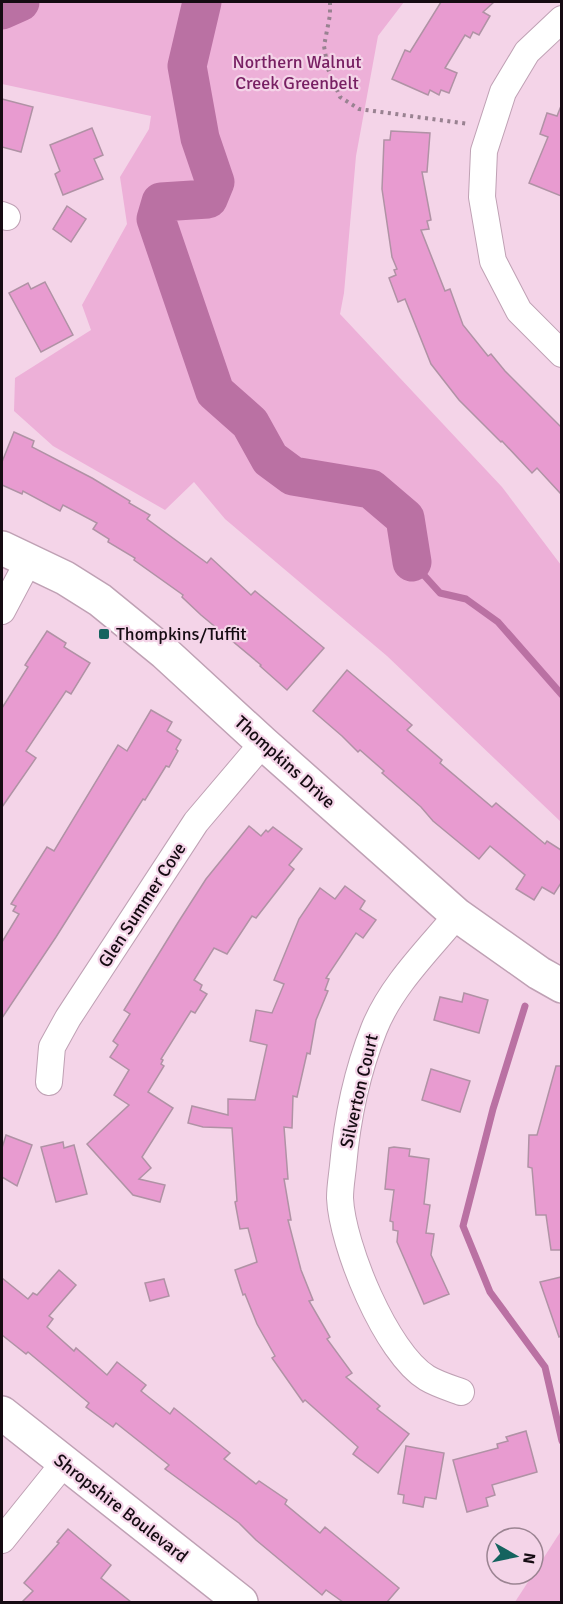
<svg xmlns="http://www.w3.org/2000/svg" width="563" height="1604" font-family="Signika,sans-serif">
<rect width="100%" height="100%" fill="#f4d4e8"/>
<g fill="#edb0d8">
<polygon points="2,2 404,2 378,36 356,156 344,293 340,314 502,487 561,565 561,822 387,656 225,519 194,482 165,510 53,446 14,411 15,378 91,330 82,305 127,224 120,177 149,129 151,116 2,84"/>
<polygon points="561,1531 561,1602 515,1602"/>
</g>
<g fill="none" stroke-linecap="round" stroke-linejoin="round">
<g stroke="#ba71a3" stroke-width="7">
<polyline points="412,562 440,593 466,599 498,622 562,695"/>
<polyline points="525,1006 493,1109 463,1226 490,1292 545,1367 562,1441"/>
</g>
<g stroke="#ba71a3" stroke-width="39">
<polyline points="202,2 187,66 200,138 215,182 208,199 161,202 156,219 215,392 250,423 270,459 293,476 371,489 405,518 412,562"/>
<polyline points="2,10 20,2"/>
</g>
</g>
<g fill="#e89bd0" stroke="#b092a5" stroke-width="1.5">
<polygon points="441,2 494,2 483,12 490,16 479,35 473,32 470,38 465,35 445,68 457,73 449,93 441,90 439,95 430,90 428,95 392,79 405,50 410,52"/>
<polygon points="2,99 33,107 21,152 2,147"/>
<polygon points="561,106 561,196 529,183 548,137 540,134 547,113 557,116"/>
<polygon points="92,128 103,155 94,159 103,179 63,195 55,174 60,171 50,145"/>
<polygon points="391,131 430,133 427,172 422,172 431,220 427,221 429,229 421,230 445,291 450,289 463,325 488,356 491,354 505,371 561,427 561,494 537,468 532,473 502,441 501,442 459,400 431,364 405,299 398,302 389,278 396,275 394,270 397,269 392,257 382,189 384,140 390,140"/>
<polygon points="67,206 86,219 71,242 53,229"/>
<polygon points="45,282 73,335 41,352 9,293 28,283 31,289"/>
<polygon points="14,432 34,441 32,447 92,478 130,501 129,503 150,515 147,519 207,563 211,558 251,595 255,591 324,648 287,690 260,666 261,665 201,615 182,597 183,595 134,560 135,558 108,542 109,539 93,529 97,523 63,505 60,511 23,491 22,494 2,485 2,462"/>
<polygon points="47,631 66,643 64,647 90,663 71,694 66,691 26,751 36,758 2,807 2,708 28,667 25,665"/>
<polygon points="347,670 412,725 407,730 442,760 440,763 492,807 496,803 545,844 547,841 561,850 561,883 554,894 542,887 534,900 516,889 525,875 490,846 479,859 433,821 421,807 382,773 384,771 360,750 358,752 342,736 313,711"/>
<polygon points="151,710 172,722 167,731 181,740 176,749 178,751 169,767 166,766 145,800 143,799 56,937 2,1018 2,942 19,914 13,911 16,906 11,904 47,847 54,851 118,745 127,751"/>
<polygon points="249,826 261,836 266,830 268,832 273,827 302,849 289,865 294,869 256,918 252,916 227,954 214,948 194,980 202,985 200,990 207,994 195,1013 191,1011 161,1059 163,1060 161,1064 164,1066 148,1092 173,1108 142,1157 151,1168 139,1179 165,1185 160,1202 133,1195 87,1144 129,1105 114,1095 129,1070 110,1057 118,1045 113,1041 130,1014 124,1010 179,921 206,879"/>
<polygon points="345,886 365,901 360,909 376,920 363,938 356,933 326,978 329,979 325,990 328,991 316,1020 310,1054 307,1053 297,1097 293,1096 292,1128 284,1127 288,1179 284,1179 291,1220 288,1220 301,1270 313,1300 309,1301 330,1337 327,1339 352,1373 346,1377 380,1406 377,1409 409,1434 378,1473 353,1454 358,1447 305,1400 303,1402 272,1358 275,1356 257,1324 245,1294 243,1295 235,1270 257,1262 248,1228 240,1229 235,1202 237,1201 232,1128 203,1127 188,1123 192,1106 228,1115 228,1099 255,1100 267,1045 250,1041 256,1010 272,1013 284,984 274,980 299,919 320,888 335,899"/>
<polygon points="464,993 488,1000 479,1033 434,1020 440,997 462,1002"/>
<polygon points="556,1066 561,1066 561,1250 551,1250 546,1215 536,1215 532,1168 528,1167 529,1135 537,1135"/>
<polygon points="431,1069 470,1081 460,1112 422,1100"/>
<polygon points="6,1135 32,1145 17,1186 2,1177 2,1148"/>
<polygon points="63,1142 64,1148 74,1145 87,1194 56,1202 41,1147"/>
<polygon points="394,1147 410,1149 409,1156 429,1159 424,1204 430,1205 426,1233 434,1234 431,1255 449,1294 424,1304 397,1242 398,1231 393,1230 393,1222 390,1221 394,1190 385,1189 389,1148"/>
<polygon points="59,1270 76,1285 49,1316 53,1319 47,1327 74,1351 76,1348 107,1375 117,1362 146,1385 141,1391 170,1414 174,1408 230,1453 224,1459 256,1484 259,1481 287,1500 285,1504 320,1533 325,1527 399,1588 387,1602 343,1602 326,1590 322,1595 256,1540 239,1523 165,1469 169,1465 116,1423 113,1427 86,1407 89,1403 28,1352 26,1354 2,1335 2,1278 28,1299 33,1293 37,1295"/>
<polygon points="561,1277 561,1336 559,1337 540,1282"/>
<polygon points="164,1279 169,1296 150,1301 145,1283"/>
<polygon points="526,1431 537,1472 492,1485 495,1495 486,1498 488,1506 467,1512 453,1460 498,1448 497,1444 508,1441 506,1437"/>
<polygon points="406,1446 444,1453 436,1499 425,1497 423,1507 403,1503 404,1495 398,1494"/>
<polygon points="68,1529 111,1565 101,1578 131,1602 22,1602 33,1591 24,1583 59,1543 57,1542"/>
</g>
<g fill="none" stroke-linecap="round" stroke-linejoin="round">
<defs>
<g id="street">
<polyline points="562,19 527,52 503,92 484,151 482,197 493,261 519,311 562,354"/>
<polyline points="2,215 7,217"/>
<polyline points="2,611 29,560"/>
<path d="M457,915C428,950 391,986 374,1029C357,1072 347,1120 343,1166C342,1176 340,1187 340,1198C342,1245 386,1353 427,1378C437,1384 450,1388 461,1392"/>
<polyline points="49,1082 52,1047 68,1018 196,822 263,743"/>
<polyline points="2,1540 64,1463"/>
</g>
<g id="secondary">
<polyline points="2,548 65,578 100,600 165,653 263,743 457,915 539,973 562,986"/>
<polyline points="2,1413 241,1602"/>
</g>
</defs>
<use href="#street" stroke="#bfa1b4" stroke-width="28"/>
<use href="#secondary" stroke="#bfa1b4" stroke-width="36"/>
<polyline stroke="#998291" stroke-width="4" stroke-dasharray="3 4.5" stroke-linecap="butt" points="330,2 330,15 324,46 328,69 340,97 359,109 469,124"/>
<use href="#street" stroke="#fff" stroke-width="26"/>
<use href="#secondary" stroke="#fff" stroke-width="33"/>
</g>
<rect fill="#15635f" stroke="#f4d4e8" stroke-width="2" x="98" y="628" width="12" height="12" rx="3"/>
<g text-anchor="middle" stroke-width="4.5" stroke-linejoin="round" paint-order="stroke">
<g font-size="18" fill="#782063" stroke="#f4d4e8">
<text x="297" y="68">Northern Walnut<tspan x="297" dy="21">Creek Greenbelt</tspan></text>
</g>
<g font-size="18" fill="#150b12" stroke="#f4d4e8" text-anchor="start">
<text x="116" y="640">Thompkins/Tuffit</text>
</g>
<g font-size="18" fill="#150b12" stroke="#f4d4e8">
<text transform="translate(285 762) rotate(42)" y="6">Thompkins Drive</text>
<text transform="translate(142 905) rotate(-57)" y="6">Glen Summer Cove</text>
<text transform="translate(359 1091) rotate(-77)" y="6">Silverton Court</text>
<text transform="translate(121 1508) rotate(38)" y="6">Shropshire Boulevard</text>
</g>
</g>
<rect width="563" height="1604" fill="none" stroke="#150b12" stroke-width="6"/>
<g transform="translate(515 1556) rotate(99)"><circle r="28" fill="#f4d4e8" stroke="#9b8492" stroke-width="1.5"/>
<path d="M0-4.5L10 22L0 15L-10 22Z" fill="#15635f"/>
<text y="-9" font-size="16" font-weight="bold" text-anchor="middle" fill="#150b12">N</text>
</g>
</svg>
